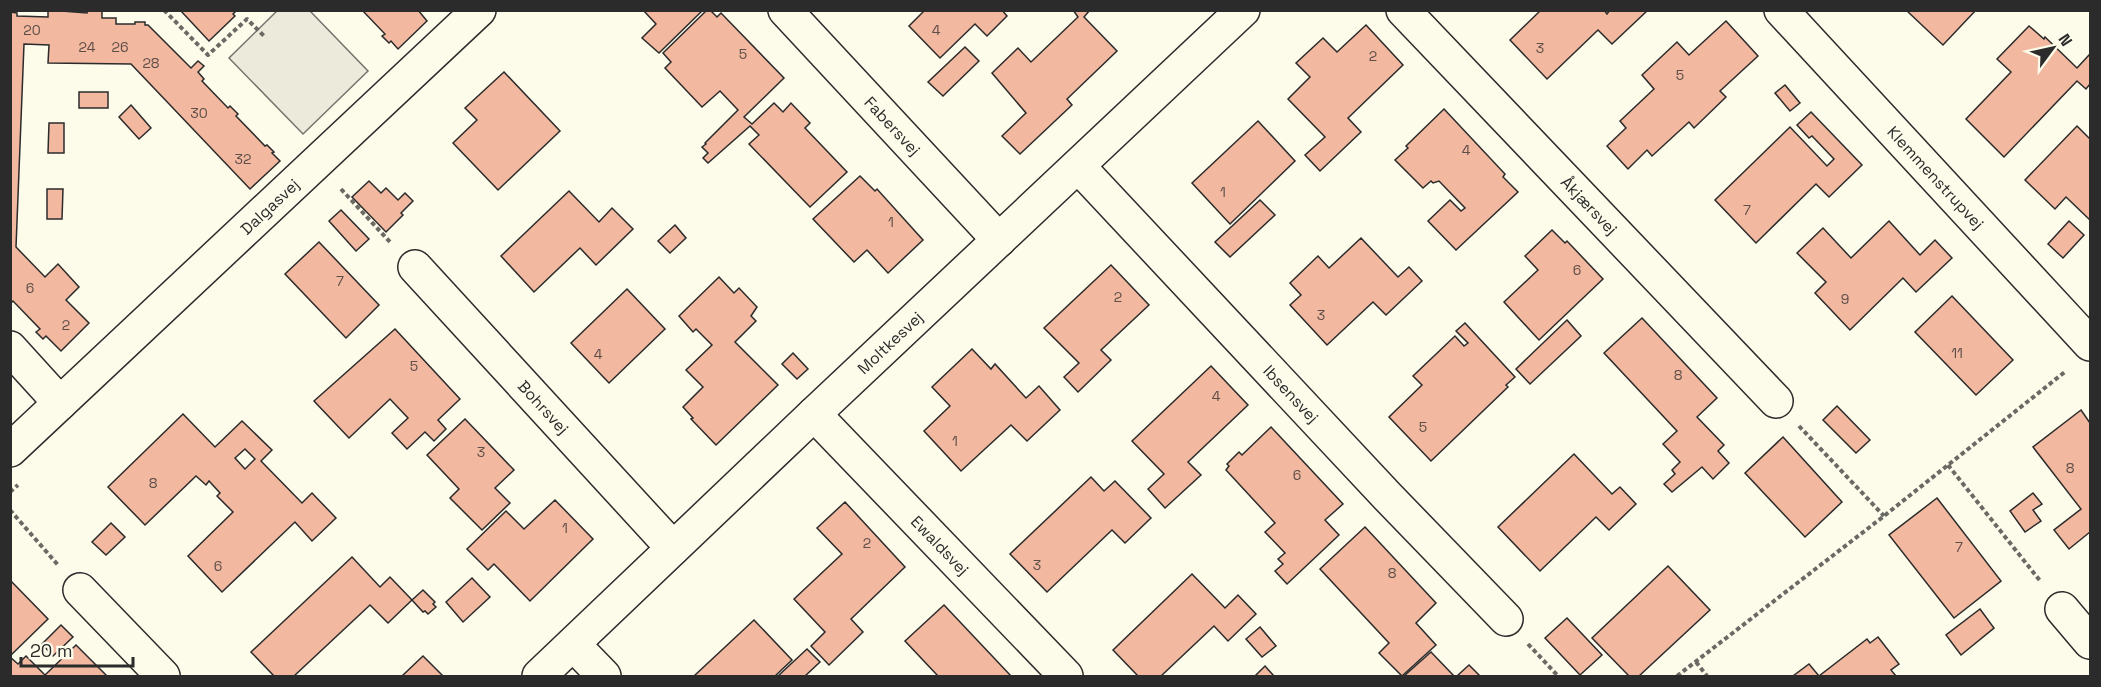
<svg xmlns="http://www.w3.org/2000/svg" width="2101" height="687" font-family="'Space Grotesk',sans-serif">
<rect width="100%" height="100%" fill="#fdfbea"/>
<polygon fill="#eceadb" stroke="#74746e" stroke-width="1.5" points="278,10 310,11 368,71 303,134 229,58"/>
<g fill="#f2b8a0" stroke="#2b2b2b" stroke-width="1.5" fill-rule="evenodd">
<polygon points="48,10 87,13 88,10 102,10 102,18 116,18 116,24 135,24 135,22 145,22 145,25 148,25 191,68 198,61 204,66 198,72 204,79 202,81 228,108 230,106 238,114 236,116 265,146 267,145 274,152 272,153 280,161 250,189 131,64 48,63 49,45 24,44 16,247 45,277 58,264 79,287 66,300 89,323 61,351 46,336 43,339 36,332 40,329 13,301 10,304 10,12 17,13 17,16 48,17"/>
<polygon points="180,10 237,10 233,14 235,16 209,41"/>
<polygon points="362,10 418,10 427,21 398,49 391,41 389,43 382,36 385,34"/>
<polygon points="643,10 703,10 659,53 642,38 656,24"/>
<polygon points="707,10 710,10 717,17 721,13 784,78 744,117 752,124 774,103 783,112 791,103 810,123 805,128 847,172 810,207 749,144 759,135 750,126 708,163 703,158 708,153 702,147 706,144 705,143 738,110 720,91 702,107 665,68 671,62 663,53"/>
<polygon points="925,10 1002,10 1007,16 987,36 975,24 940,58 909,26"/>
<polygon points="1073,10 1090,10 1084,17 1117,51 1067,99 1072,105 1020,154 1002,136 1026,113 992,73 1018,48 1031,62 1078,17"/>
<polygon points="1541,10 1604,10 1607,14 1610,10 1648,10 1612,44 1598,30 1547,79 1510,40"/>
<polygon points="1906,10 1976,10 1943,45"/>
<polygon points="1726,21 1758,56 1720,91 1726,97 1694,128 1689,122 1652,156 1647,150 1628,169 1607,146 1626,128 1620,121 1654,89 1642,75 1677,42 1689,55"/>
<polygon points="1366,25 1403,65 1348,118 1361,132 1320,171 1305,155 1325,137 1288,99 1310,77 1296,63 1323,38 1337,52"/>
<polygon points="2029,26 2044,39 2045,37 2077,68 2090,54 2090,84 2086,89 2077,81 2004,157 1966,119 2011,72 1997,59"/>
<polygon points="965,47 979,61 943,96 928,82"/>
<polygon points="504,72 560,131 498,190 453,143 477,120 465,108"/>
<polygon points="1785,85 1800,103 1790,111 1775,93"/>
<rect x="79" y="92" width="29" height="16"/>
<polygon points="131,105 151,128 139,139 119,117"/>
<polygon points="1444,109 1505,174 1503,177 1518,192 1456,250 1428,221 1450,200 1461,211 1465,208 1439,181 1433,183 1431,181 1423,188 1395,160 1408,148 1406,146"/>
<polygon points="1811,112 1862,165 1829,197 1816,184 1756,243 1715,200 1790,127 1827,166 1834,159 1812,136 1809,138 1797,125"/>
<polygon points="1258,121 1295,161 1230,224 1192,183"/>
<polygon points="49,123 64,123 64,153 48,153"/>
<polygon points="2077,126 2090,139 2090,220 2066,197 2055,209 2025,180"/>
<polygon points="860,176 875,191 877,189 923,240 888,273 867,250 854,262 813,219"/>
<polygon points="369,181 381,193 386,188 398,200 405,193 413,201 401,213 403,215 386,232 352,197"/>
<polygon points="47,189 63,189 62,219 47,219"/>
<polygon points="569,191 599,222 612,208 633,229 596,265 580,248 534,292 501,256"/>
<polygon points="1260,200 1275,215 1230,257 1215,242"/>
<polygon points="341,210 369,239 356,251 329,221"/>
<polygon points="1889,221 1920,255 1935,240 1952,258 1916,292 1903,278 1850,330 1815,293 1826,282 1797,253 1823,228 1851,258"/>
<polygon points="2069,221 2084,235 2063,258 2048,244"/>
<polygon points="675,225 686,238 670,253 658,241"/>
<polygon points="1552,230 1565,243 1567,241 1603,279 1539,340 1504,302 1538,270 1525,256"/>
<polygon points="1361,238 1398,277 1409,267 1422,281 1386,315 1373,302 1327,345 1290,305 1301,295 1290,283 1318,256 1329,268"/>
<polygon points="319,242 379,305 346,338 285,274"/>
<polygon points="1111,265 1149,305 1101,350 1111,360 1078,392 1064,377 1079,363 1044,328"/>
<polygon points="719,277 734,293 739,288 757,307 751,316 756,321 735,342 778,385 716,445 691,419 693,418 683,407 703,387 686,370 712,345 696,329 693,332 679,316"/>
<polygon points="627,289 665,329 609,383 571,343"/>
<polygon points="1952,296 2013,360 1976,395 1915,332"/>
<polygon points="1642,318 1717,398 1697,417 1724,445 1718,451 1729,463 1713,479 1702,467 1672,492 1664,484 1675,474 1672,470 1680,462 1663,444 1677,431 1604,353"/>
<polygon points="1567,320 1581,336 1530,384 1516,369"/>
<polygon points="1465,323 1515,377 1506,385 1508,387 1431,461 1389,417 1422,385 1413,376 1455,336 1464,346 1468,343 1456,331"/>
<polygon points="395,329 460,399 438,420 446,429 434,441 425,432 407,449 392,433 408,418 390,399 349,438 314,401"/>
<polygon points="972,349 991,369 995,364 1026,398 1039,386 1060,410 1027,441 1011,425 961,471 924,431 950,406 932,387"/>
<polygon points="793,353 808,369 797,379 782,364"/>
<polygon points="1211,366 1248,405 1188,462 1201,475 1165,508 1148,489 1164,474 1132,441"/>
<polygon points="1837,406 1870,440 1856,453 1823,420"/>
<polygon points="2081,410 2090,423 2090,532 2069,549 2054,530 2081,509 2033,447"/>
<path d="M183,414L215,447L242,421L272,450L261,461L302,503L312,493L336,518L312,541L295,522L222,592L188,556L233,512L217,496L220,493L209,481L206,485L196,476L145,525L108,487ZM245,449L255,459L245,469L235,458Z"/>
<polygon points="465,419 514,470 495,488 510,503 482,530 450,498 459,489 427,455"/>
<polygon points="1271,427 1343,504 1325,520 1339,535 1287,584 1275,571 1283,564 1278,559 1285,553 1265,532 1275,523 1226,470 1229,466 1227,464 1239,452 1242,455"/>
<polygon points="1783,437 1842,502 1805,537 1745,473"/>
<polygon points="1574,454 1612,494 1620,487 1636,504 1609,530 1596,517 1540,571 1498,527"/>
<polygon points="1091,477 1104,491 1115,481 1151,518 1125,543 1112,530 1047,592 1010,554"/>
<polygon points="2033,493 2042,504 2033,510 2041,521 2025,532 2010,511"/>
<polygon points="1937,498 2001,581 1954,618 1889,535"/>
<polygon points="555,500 593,539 530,601 494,564 488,570 467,549 506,511 524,529"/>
<polygon points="845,502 905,567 851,619 863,632 829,665 811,646 825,632 794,599 842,554 817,528"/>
<polygon points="111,523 125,537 106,555 92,542"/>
<polygon points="1365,527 1436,603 1416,623 1436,645 1402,676 1379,653 1389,643 1320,569"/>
<polygon points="352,557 380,587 390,577 412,600 388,623 370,605 294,676 274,676 251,652"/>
<polygon points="1668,566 1710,610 1639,676 1629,676 1592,638"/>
<polygon points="1192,574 1225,608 1238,595 1256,614 1228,641 1214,626 1161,676 1138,676 1113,650"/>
<polygon points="472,578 490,597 463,622 446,602"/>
<polygon points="10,580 48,619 10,656"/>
<polygon points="423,590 435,602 433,604 436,607 428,614 425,611 423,612 412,600"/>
<polygon points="944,605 1011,676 938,676 905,641"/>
<polygon points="1980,609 1994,628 1961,655 1946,635"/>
<polygon points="1567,618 1602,655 1580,675 1545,638"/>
<polygon points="754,620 792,660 775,676 694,676"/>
<polygon points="61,625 73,637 53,656 42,644"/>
<polygon points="1260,627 1276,646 1262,657 1246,639"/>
<polygon points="1878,637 1899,664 1891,670 1896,676 1819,676 1867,639 1870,643"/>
<polygon points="76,645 107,676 10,676 10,657 18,664 26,656 45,675"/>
<polygon points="807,649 820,662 805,676 778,676"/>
<polygon points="1431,652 1454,676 1404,676"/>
<polygon points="423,656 443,676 402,676"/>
<polygon points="1809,664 1819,676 1793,676"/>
<polygon points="1469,665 1480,676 1457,676"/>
<polygon points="1265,666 1274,676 1255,676"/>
</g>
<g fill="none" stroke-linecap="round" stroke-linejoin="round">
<defs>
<g id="minor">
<path id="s1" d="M785,10L999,240"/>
<path id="s2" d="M1403,10L1776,401"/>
<path id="s3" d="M1781,10L2090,344"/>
<path id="s4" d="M1078,166L1388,497L1506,619"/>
<path id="s5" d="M415,267L673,548"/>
<polyline points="10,348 60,403"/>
<path id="s6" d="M814,414L1066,676"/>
<path id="s7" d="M10,450L479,10"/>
<polyline points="80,590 163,676"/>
<polyline points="2062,609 2090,642"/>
<polyline points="573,644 604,676"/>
<path id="s8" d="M539,676L814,414L1243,10"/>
</g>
</defs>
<use href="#minor" stroke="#2b2b2b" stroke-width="36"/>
<g stroke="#6a6964" stroke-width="4" stroke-dasharray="4.5 3" stroke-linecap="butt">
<polyline points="164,10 208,55 247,19 265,37"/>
<polyline points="341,189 391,243"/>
<polyline points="1799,426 1884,516"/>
<polyline points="1948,465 2041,582"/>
<polyline points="10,492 18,485"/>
<polyline points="10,510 58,565"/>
<polyline points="1528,644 1558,676"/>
<polyline points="1696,662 1707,676"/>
<polyline points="1677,676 1884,516 2066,371"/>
</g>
<use href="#minor" stroke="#fdfbea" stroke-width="33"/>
</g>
<g text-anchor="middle" stroke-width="4.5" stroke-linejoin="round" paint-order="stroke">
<g font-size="14" fill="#5d4e48">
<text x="32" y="35">20</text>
<text x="936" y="35">4</text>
<text x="87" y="52">24</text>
<text x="120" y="52">26</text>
<text x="1540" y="53">3</text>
<text x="743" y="59">5</text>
<text x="1373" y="61">2</text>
<text x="151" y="68">28</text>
<text x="1680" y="80">5</text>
<text x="199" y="118">30</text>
<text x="1466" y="155">4</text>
<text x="243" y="164">32</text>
<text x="1223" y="197">1</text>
<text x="1747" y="215">7</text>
<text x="891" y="227">1</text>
<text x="1577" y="275">6</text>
<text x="340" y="286">7</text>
<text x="30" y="293">6</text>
<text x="1118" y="302">2</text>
<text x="1845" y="304">9</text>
<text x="1321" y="320">3</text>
<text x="66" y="330">2</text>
<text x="1957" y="358">11</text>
<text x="598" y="359">4</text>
<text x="414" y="371">5</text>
<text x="1678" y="380">8</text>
<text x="1216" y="401">4</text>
<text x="1423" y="432">5</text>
<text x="955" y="446">1</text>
<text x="481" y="457">3</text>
<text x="2070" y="473">8</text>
<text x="1297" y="480">6</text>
<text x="153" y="488">8</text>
<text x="565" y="533">1</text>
<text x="867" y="548">2</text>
<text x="1959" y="552">7</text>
<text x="1037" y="570">3</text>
<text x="218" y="571">6</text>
<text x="1392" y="578">8</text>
</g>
<g font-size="16" fill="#2b2b2b" stroke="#fdfbea">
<text dy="6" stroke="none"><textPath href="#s1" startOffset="158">Fabersvej</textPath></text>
<text dy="6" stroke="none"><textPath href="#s3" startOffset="228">Klemmenstrupvej</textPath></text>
<text dy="6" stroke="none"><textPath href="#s7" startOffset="356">Dalgasvej</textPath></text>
<text dy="6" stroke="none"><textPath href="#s2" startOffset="270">Åkjærsvej</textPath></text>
<text dy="6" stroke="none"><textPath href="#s8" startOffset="484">Moltkesvej</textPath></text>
<text dy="6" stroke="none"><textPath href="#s4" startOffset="312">Ibsensvej</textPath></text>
<text dy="6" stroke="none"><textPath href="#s5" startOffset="190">Bohrsvej</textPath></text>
<text dy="6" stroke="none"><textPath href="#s6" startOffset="182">Ewaldsvej</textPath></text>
</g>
</g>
<rect width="2101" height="687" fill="none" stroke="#2b2b2b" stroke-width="24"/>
<g transform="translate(2053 48) rotate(57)" stroke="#fdfbea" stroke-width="4.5" paint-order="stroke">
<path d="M0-4.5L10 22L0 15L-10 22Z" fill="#2b2b2b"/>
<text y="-9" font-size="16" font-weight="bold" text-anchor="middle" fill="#2b2b2b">N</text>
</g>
<path d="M21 657v9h112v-9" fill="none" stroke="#2b2b2b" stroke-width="3"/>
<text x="30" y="657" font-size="18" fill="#2b2b2b" stroke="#fdfbea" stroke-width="4.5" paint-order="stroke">20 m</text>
</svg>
